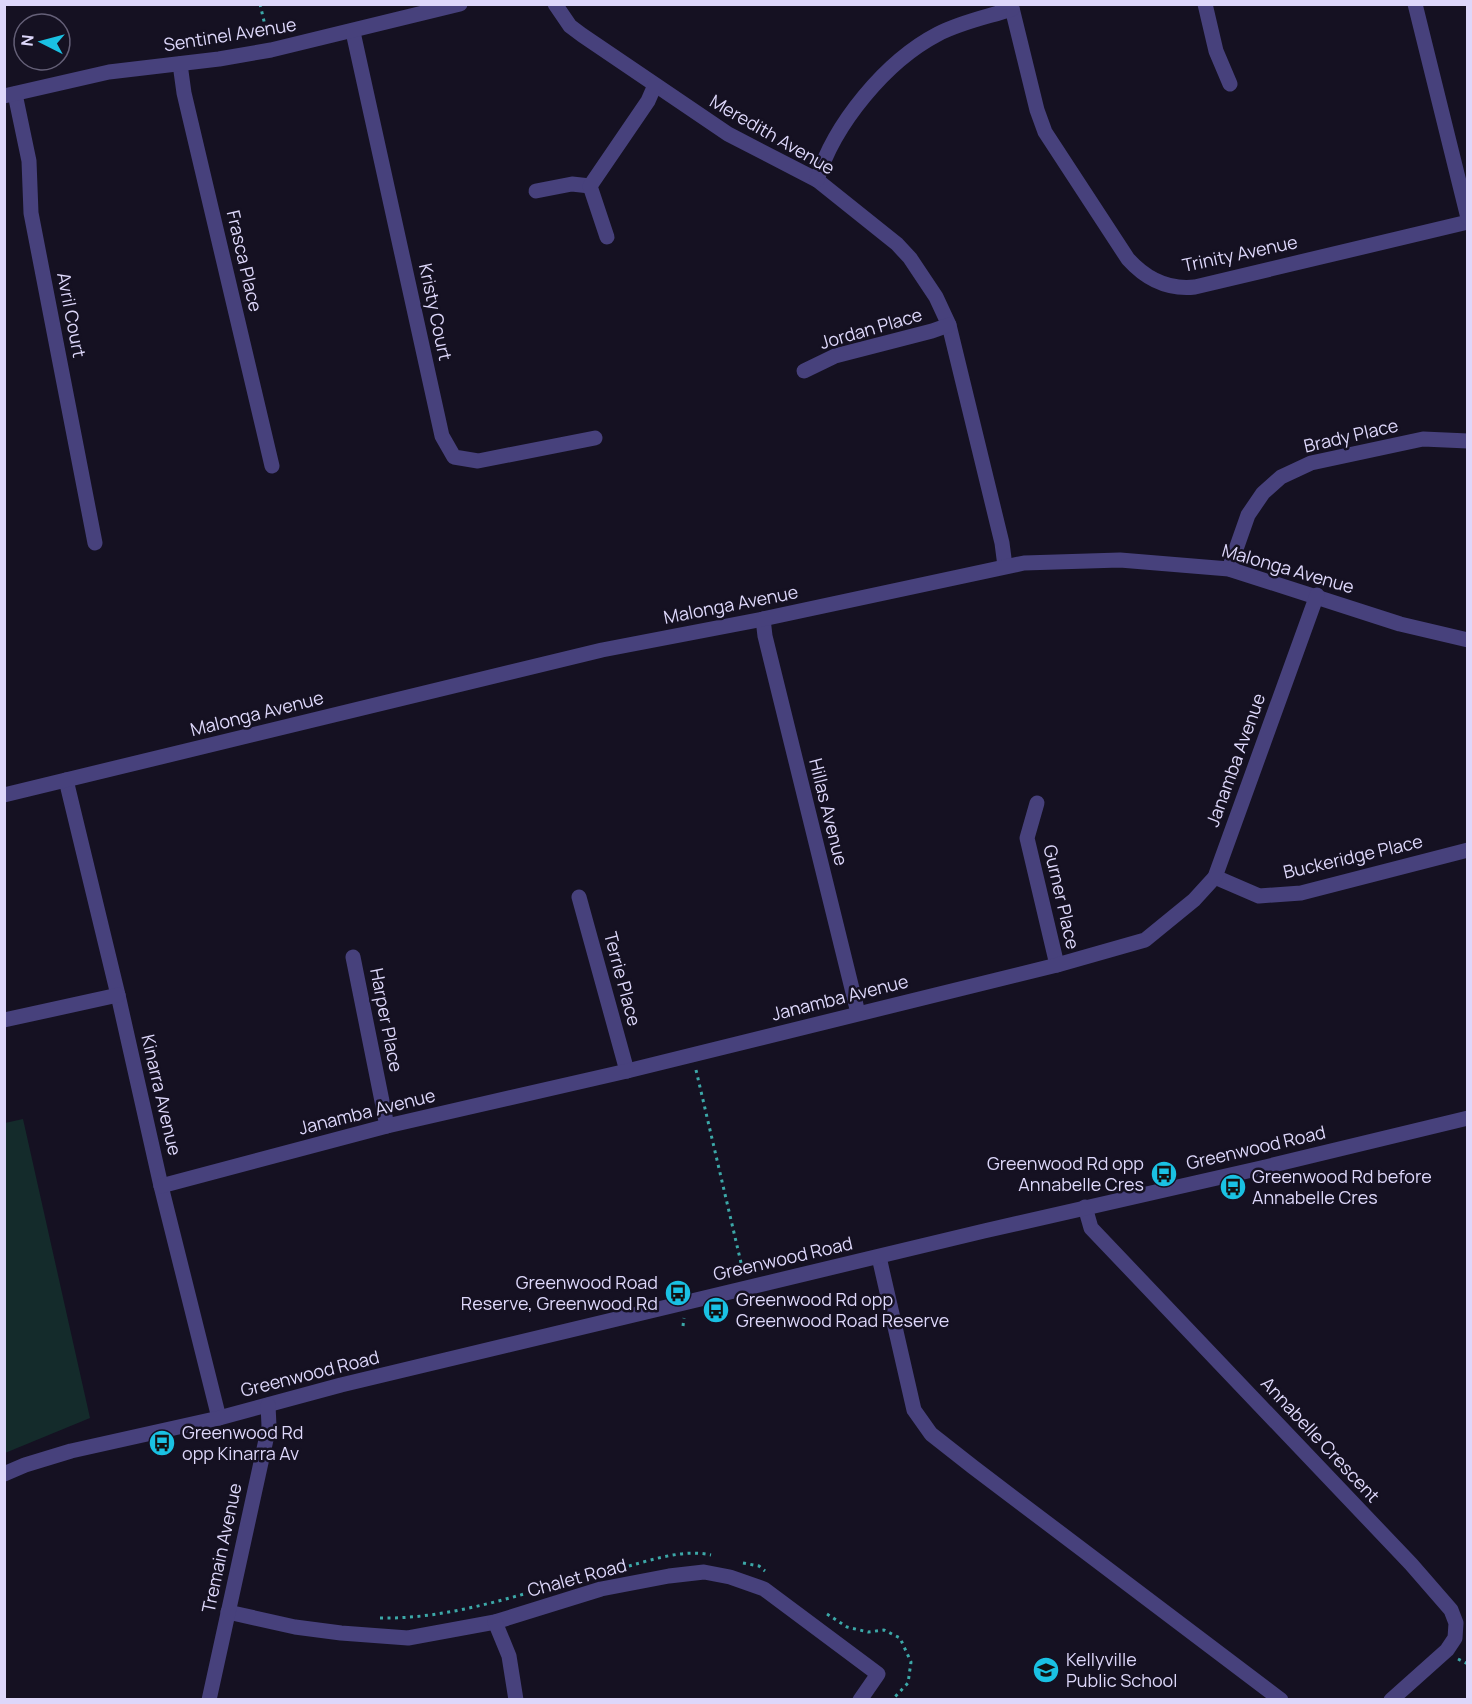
<svg xmlns="http://www.w3.org/2000/svg" width="1472" height="1704" font-family="Manrope,sans-serif">
<rect width="100%" height="100%" fill="#151122"/>
<polygon fill="#142b2b" points="23,1119 90,1418 5,1453 5,1123"/>
<g fill="none" stroke-linecap="round" stroke-linejoin="round">
<g stroke="#3ca8a8" stroke-width="3" stroke-dasharray="3 4.5" stroke-linecap="butt">
<polyline points="260,4 267,34"/>
<polyline points="696,1070 742,1267"/>
<polyline points="683,1326 684,1318"/>
<polyline points="743,1563 759,1566 765,1571"/>
<path d="M629,1566C654,1559 685,1549 711,1555"/>
<polyline points="827,1614 847,1627 868,1632 884,1630 900,1638 911,1662 908,1683 892,1700"/>
<path d="M380,1618C429,1619 478,1607 524,1594"/>
<polyline points="1458,1659 1468,1664"/>
</g>
<g stroke="#47417c" stroke-width="15">
<polyline points="555,4 570,26 582,35 728,134 817,180 897,244 910,258 936,297 949,325 1002,543 1005,566"/>
<path d="M1011,4L1037,110L1045,132L1128,259C1146,279 1168,290 1195,287L1468,222"/>
<polyline points="1205,4 1216,51 1230,84"/>
<polyline points="1415,4 1468,218"/>
<polyline points="353,32 442,436 454,457 478,461 595,438"/>
<polyline points="180,64 184,93 272,466"/>
<polyline points="15,94 29,161 31,213 95,543"/>
<polyline points="4,96 109,72 219,59 271,50 460,4"/>
<path d="M817,180C834,124 886,61 938,34C961,22 987,17 1012,9"/>
<polyline points="536,191 572,184 590,186"/>
<polyline points="607,237 590,186 648,101 655,85"/>
<polyline points="804,371 835,356 932,331 949,325"/>
<polyline points="1229,569 1248,515 1263,493 1281,477 1311,463 1423,439 1468,441"/>
<polyline points="763,619 765,636 858,1013"/>
<polyline points="66,780 118,995 161,1186 219,1418"/>
<polyline points="4,795 602,650 763,619 1024,563 1120,560 1229,569 1400,624 1468,640"/>
<polyline points="1037,803 1027,838 1057,965"/>
<polyline points="1215,877 1259,896 1301,893 1468,850"/>
<polyline points="579,897 627,1071"/>
<polyline points="353,957 387,1126"/>
<polyline points="4,1020 118,995"/>
<polyline points="161,1186 387,1126 627,1071 1057,965 1145,940 1194,900 1215,877 1317,595"/>
<polyline points="1085,1207 1091,1228 1411,1564 1451,1610 1456,1623 1455,1638 1447,1650 1391,1700"/>
<polyline points="879,1257 914,1410 931,1434 973,1467 1281,1700"/>
<polyline points="4,1474 25,1465 71,1451 219,1418 341,1385 984,1231 1261,1168 1468,1118"/>
<polyline points="228,1612 295,1627 341,1633 408,1638 495,1622 601,1589 669,1576 704,1572 730,1577 764,1589 878,1674 860,1700"/>
<polyline points="495,1622 509,1656 516,1700"/>
<polyline points="209,1700 269,1426 268,1405"/>
</g>
</g>
<defs>
<symbol id="bus-disc" viewBox="-11 -11 22 22"><circle r="9.5" fill="#1ac1e3" stroke="#151122"/><path d="M-5-6H5V4H4V6H2V4H-2V6H-4V4H-5ZM-3.5-4V0h7V-4ZM-3.5 1.2v1.5H-2V1.2ZM2 1.2v1.5H3.5V1.2Z" fill="#111"/></symbol>
<symbol id="school-disc" viewBox="-11 -11 22 22"><circle r="9.5" fill="#1ac1e3" stroke="#151122"/><path d="M0-5L7-2L0 1L-7-2ZM-4 1L0 2.5L4 1V4Q0 6-4 4Z" fill="#111"/></symbol>
</defs>
<g fill-rule="evenodd">
<use href="#bus-disc" x="1149" y="1159" width="30" height="30"/>
<use href="#bus-disc" x="1218" y="1172" width="30" height="30"/>
<use href="#bus-disc" x="663" y="1278" width="30" height="30"/>
<use href="#bus-disc" x="701" y="1295" width="30" height="30"/>
<use href="#bus-disc" x="147" y="1428" width="30" height="30"/>
<use href="#school-disc" x="1031" y="1655" width="30" height="30"/>
</g>
<g text-anchor="middle" stroke-width="5" stroke-linejoin="round" paint-order="stroke">
<g font-size="18" fill="#ddd7fa" stroke="#151122">
<text transform="translate(230 35) rotate(-9)" y="6">Sentinel Avenue</text>
<text transform="translate(772 135) rotate(30)" y="6">Meredith Avenue</text>
<text transform="translate(1240 254) rotate(-12)" y="6">Trinity Avenue</text>
<text transform="translate(244 261) rotate(77)" y="6">Frasca Place</text>
<text transform="translate(435 312) rotate(78)" y="6">Kristy Court</text>
<text transform="translate(71 315) rotate(79)" y="6">Avril Court</text>
<text transform="translate(871 329) rotate(-16)" y="6">Jordan Place</text>
<text transform="translate(1351 436) rotate(-13)" y="6">Brady Place</text>
<text transform="translate(1288 569) rotate(16)" y="6">Malonga Avenue</text>
<text transform="translate(731 605) rotate(-11)" y="6">Malonga Avenue</text>
<text transform="translate(257 714) rotate(-14)" y="6">Malonga Avenue</text>
<text transform="translate(1236 760) rotate(-70)" y="6">Janamba Avenue</text>
<text transform="translate(828 812) rotate(76)" y="6">Hillas Avenue</text>
<text transform="translate(1353 857) rotate(-13)" y="6">Buckeridge Place</text>
<text transform="translate(1061 897) rotate(77)" y="6">Gurner Place</text>
<text transform="translate(622 979) rotate(75)" y="6">Terrie Place</text>
<text transform="translate(840 998) rotate(-14)" y="6">Janamba Avenue</text>
<text transform="translate(386 1020) rotate(79)" y="6">Harper Place</text>
<text transform="translate(161 1095) rotate(77)" y="6">Kinarra Avenue</text>
<text transform="translate(367 1112) rotate(-14)" y="6">Janamba Avenue</text>
<text transform="translate(1256 1148) rotate(-13)" y="6">Greenwood Road</text>
<text transform="translate(783 1259) rotate(-13)" y="6">Greenwood Road</text>
<text transform="translate(310 1374) rotate(-14)" y="6">Greenwood Road</text>
<text transform="translate(1320 1440) rotate(47)" y="6">Annabelle Crescent</text>
<text transform="translate(222 1548) rotate(-78)" y="6">Tremain Avenue</text>
<text transform="translate(577 1578) rotate(-15)" y="6">Chalet Road</text>
</g>
<g font-size="18" fill="#ddd7fa" stroke="#151122" text-anchor="start">
<text x="1144" y="1170" text-anchor="end">Greenwood Rd opp<tspan x="1144" dy="21">Annabelle Cres</tspan></text>
<text x="1252" y="1183">Greenwood Rd before<tspan x="1252" dy="21">Annabelle Cres</tspan></text>
<text x="658" y="1289" text-anchor="end">Greenwood Road<tspan x="658" dy="21">Reserve, Greenwood Rd</tspan></text>
<text x="736" y="1306">Greenwood Rd opp<tspan x="736" dy="21">Greenwood Road Reserve</tspan></text>
<text x="182" y="1439">Greenwood Rd<tspan x="182" dy="21">opp Kinarra Av</tspan></text>
<text x="1066" y="1666">Kellyville<tspan x="1066" dy="21">Public School</tspan></text>
</g>
</g>
<rect width="1472" height="1704" fill="none" stroke="#ddd7fa" stroke-width="12"/>
<g transform="translate(42 42) rotate(276)"><circle r="28" fill="#151122" stroke="#656078" stroke-width="1.5"/>
<path d="M0-4.5L10 22L0 15L-10 22Z" fill="#1ac1e3"/>
<text y="-9" font-size="16" font-weight="bold" text-anchor="middle" fill="#ddd7fa">N</text>
</g>
</svg>
